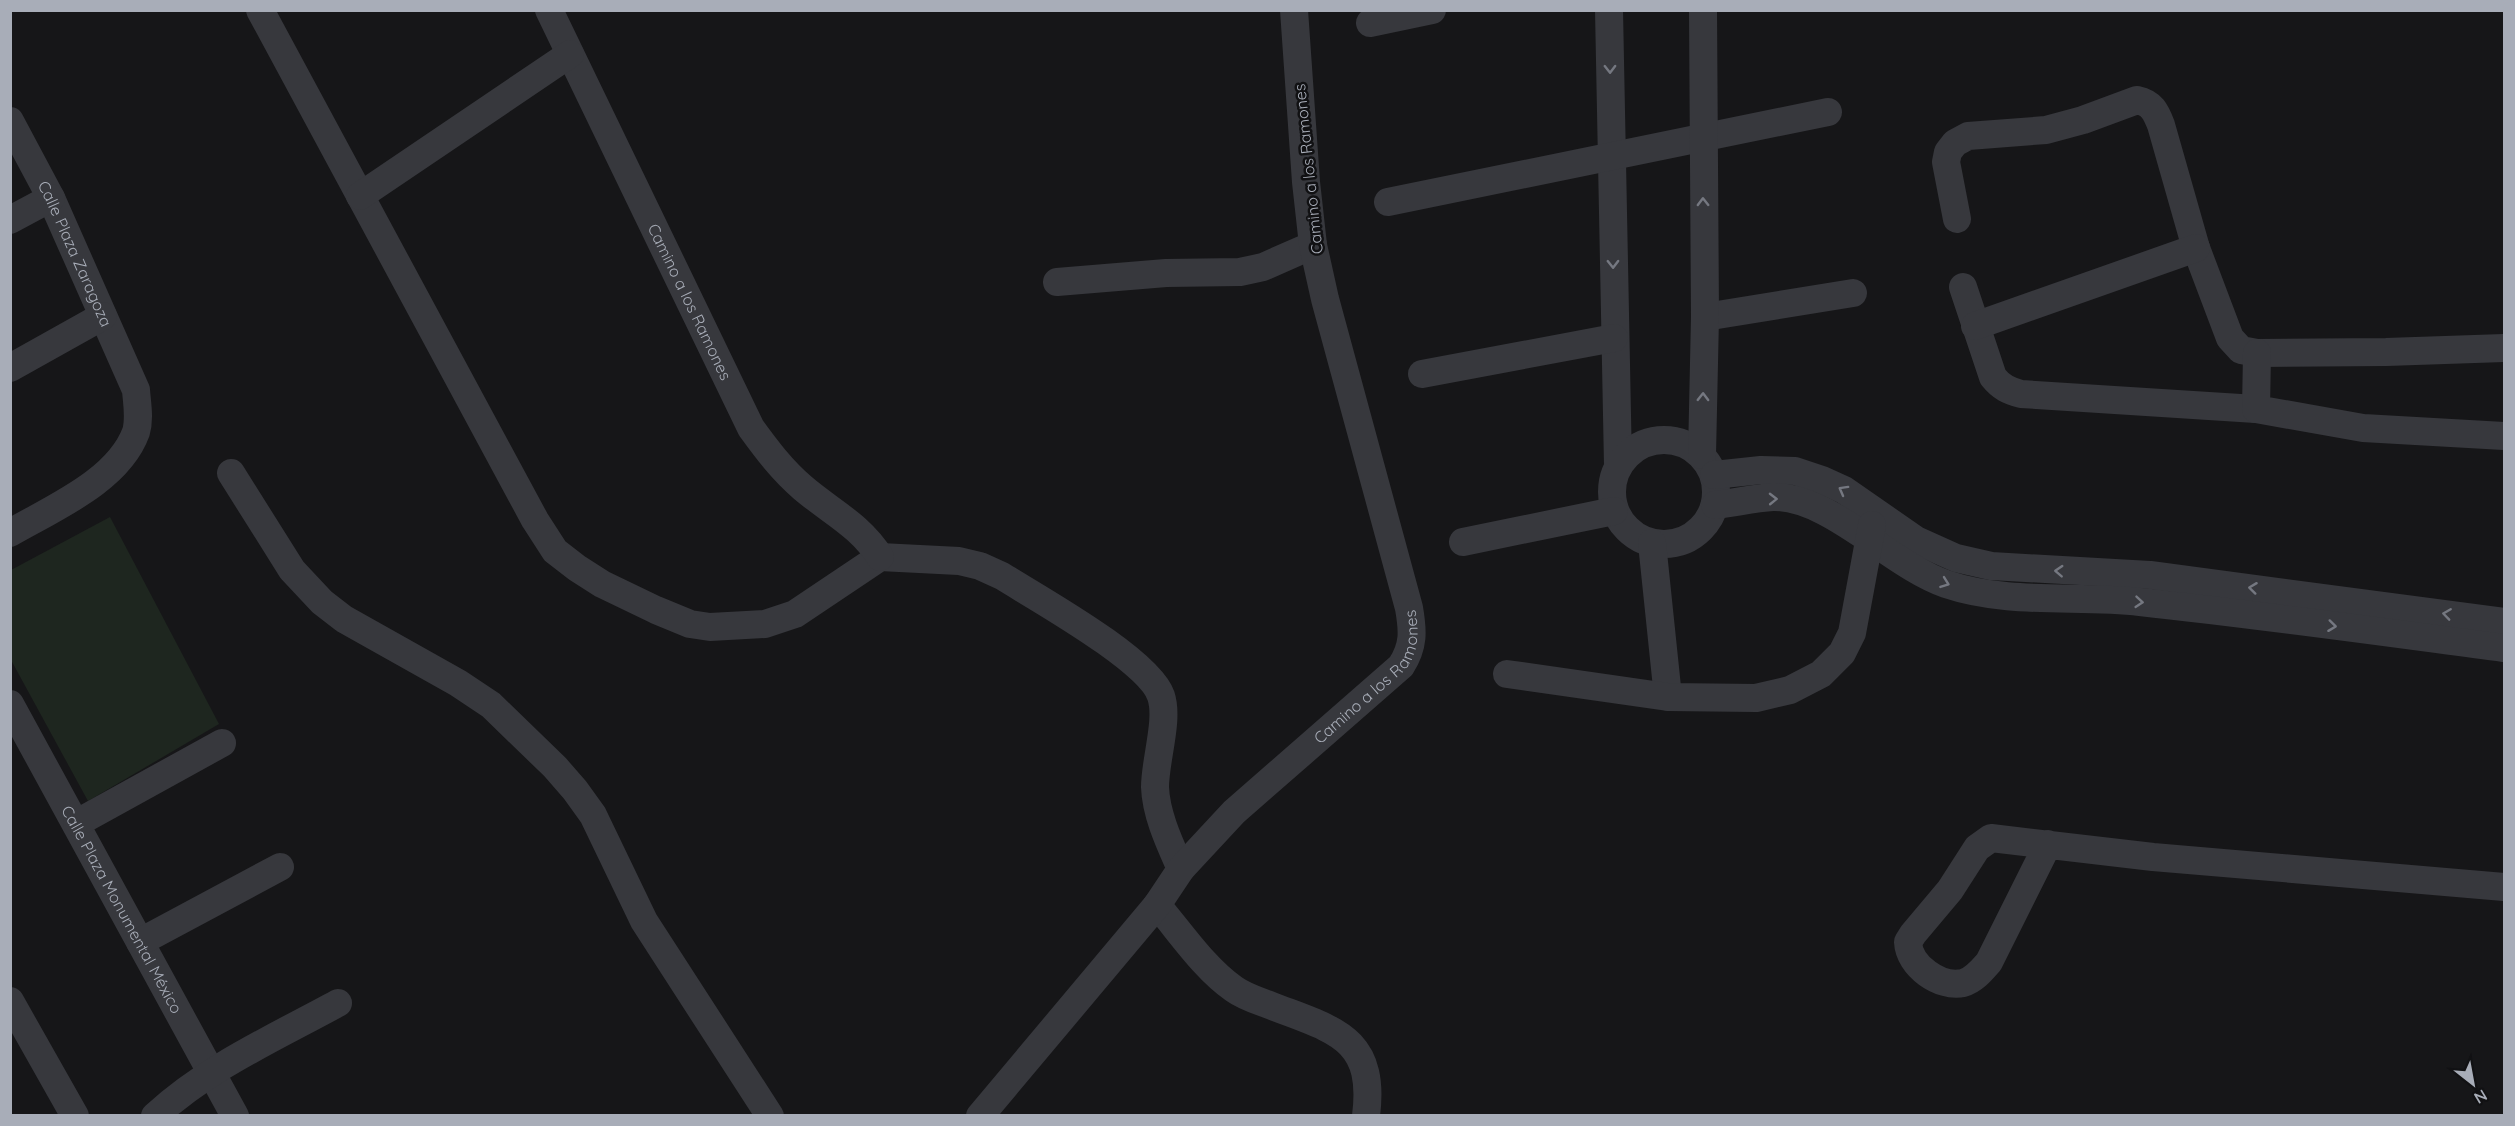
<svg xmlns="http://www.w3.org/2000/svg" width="2515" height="1126" font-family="Quicksand,sans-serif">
<rect width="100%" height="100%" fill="#161618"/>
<polygon fill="#1e261f" points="110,517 219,724 88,801 11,660 11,570"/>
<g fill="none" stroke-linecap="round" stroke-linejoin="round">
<g stroke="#37383d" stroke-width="28">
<path d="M260,10L535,520L555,551L577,568L602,584L656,610L690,624L710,627L765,624L795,614L880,557L959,561L980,566L1002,576C1037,598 1149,660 1161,696C1169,720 1155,760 1155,787C1156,815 1170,844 1181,869"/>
<path id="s1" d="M549,10L751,428C767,450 782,470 803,488C831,512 860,525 880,557"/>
<polyline points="1609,10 1618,465"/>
<polyline points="1370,23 1432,10"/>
<path id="s2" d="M10,121L51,198L136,390C137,404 140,418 136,432C118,481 53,508 10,533"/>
<polyline points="360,196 570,54"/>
<polyline points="1388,202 1828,112"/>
<path d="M1957,219L1946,162L1948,152L1955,143L1968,136L2046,130L2083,120L2137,100C2152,103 2156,112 2161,125L2196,248L2230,338L2241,350L2257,353L2386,352L2504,348"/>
<polyline points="10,220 51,198"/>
<polyline points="1057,282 1166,273 1240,272 1263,267 1313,245"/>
<path d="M1963,287L1993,377C2001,387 2009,391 2021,394L2256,409"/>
<polyline points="1705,317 1853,293"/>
<polyline points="1975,326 2196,248"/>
<polyline points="2257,353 2256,409 2363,428 2504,436"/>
<polyline points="10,368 103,316"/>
<polyline points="1422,374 1614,338"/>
<circle cx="1664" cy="492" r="52"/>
<polyline points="1702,455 1705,317 1703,10"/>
<polyline points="231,473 292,570 322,602 344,619 458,683 491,705 555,767 575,790 593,815 644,921 770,1116"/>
<polyline points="1714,475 1761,470 1795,471 1822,480 1844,490 1916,540 1956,558 1991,566 2150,575 2504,622"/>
<path d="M1715,505C1734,503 1754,498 1773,497C1830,496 1891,565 1946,584C2008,605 2076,595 2140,602C2261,615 2383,632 2504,648"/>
<polyline points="1463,542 1614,511"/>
<polyline points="1652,543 1668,697"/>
<polyline points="1507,674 1668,697 1756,698 1790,690 1821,674 1842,653 1852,633 1872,525"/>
<path id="s3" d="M10,704L235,1116"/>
<polyline points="77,823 222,743"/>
<path d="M2048,844L1989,962C1982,970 1974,980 1963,983C1940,988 1909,966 1908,942L1913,934L1950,890L1977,848L1991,838L2153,857L2504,887"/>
<path d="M1157,905C1181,933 1204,968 1234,989C1245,997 1259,1001 1272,1006C1334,1030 1376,1037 1366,1116"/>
<polyline points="140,942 280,867"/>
<polyline points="10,1001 75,1116"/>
<path d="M155,1116C208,1067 276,1037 338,1003"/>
<path id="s4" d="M980,1116L1157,905L1181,869L1234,812L1401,666C1414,646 1413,631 1409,608L1325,299L1313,245L1306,182L1294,10"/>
</g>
</g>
<defs><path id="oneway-chevron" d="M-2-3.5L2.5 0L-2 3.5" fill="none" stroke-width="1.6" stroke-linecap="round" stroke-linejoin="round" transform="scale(1.5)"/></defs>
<g stroke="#757881">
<use href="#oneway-chevron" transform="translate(1610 69) rotate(89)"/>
<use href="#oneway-chevron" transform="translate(1703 202) rotate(-91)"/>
<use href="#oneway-chevron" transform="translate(1613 264) rotate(89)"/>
<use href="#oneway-chevron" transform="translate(1703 397) rotate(-89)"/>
<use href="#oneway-chevron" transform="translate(1843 490) rotate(-151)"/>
<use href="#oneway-chevron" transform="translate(1773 499) rotate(-1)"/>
<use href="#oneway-chevron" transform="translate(2059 571) rotate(-177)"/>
<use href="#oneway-chevron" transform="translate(1945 583) rotate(20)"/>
<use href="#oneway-chevron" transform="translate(2253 588) rotate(-173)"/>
<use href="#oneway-chevron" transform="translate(2139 602) rotate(5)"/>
<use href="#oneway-chevron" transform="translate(2447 614) rotate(-172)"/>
<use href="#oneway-chevron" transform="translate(2332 626) rotate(7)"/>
</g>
<g text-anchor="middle" stroke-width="5" stroke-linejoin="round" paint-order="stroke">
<g font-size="16" fill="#a8adb8" stroke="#111113">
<text transform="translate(1308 169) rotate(-96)" y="6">Camino a los Ramones</text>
<text dy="6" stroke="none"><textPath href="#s2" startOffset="148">Calle Plaza Zaragoza</textPath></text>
<text dy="6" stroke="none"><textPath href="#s1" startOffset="324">Camino a los Ramones</textPath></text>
<text dy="6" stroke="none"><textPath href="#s4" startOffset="591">Camino a los Ramones</textPath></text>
<text dy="6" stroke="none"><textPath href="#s3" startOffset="234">Calle Plaza Monumental México</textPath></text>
</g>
</g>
<rect width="2515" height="1126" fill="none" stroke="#a8adb8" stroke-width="24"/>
<g transform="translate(2473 1084) rotate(149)" stroke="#111113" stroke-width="4.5" paint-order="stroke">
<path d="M0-4.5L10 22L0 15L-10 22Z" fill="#a8adb8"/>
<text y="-9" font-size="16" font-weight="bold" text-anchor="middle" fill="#a8adb8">N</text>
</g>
</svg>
